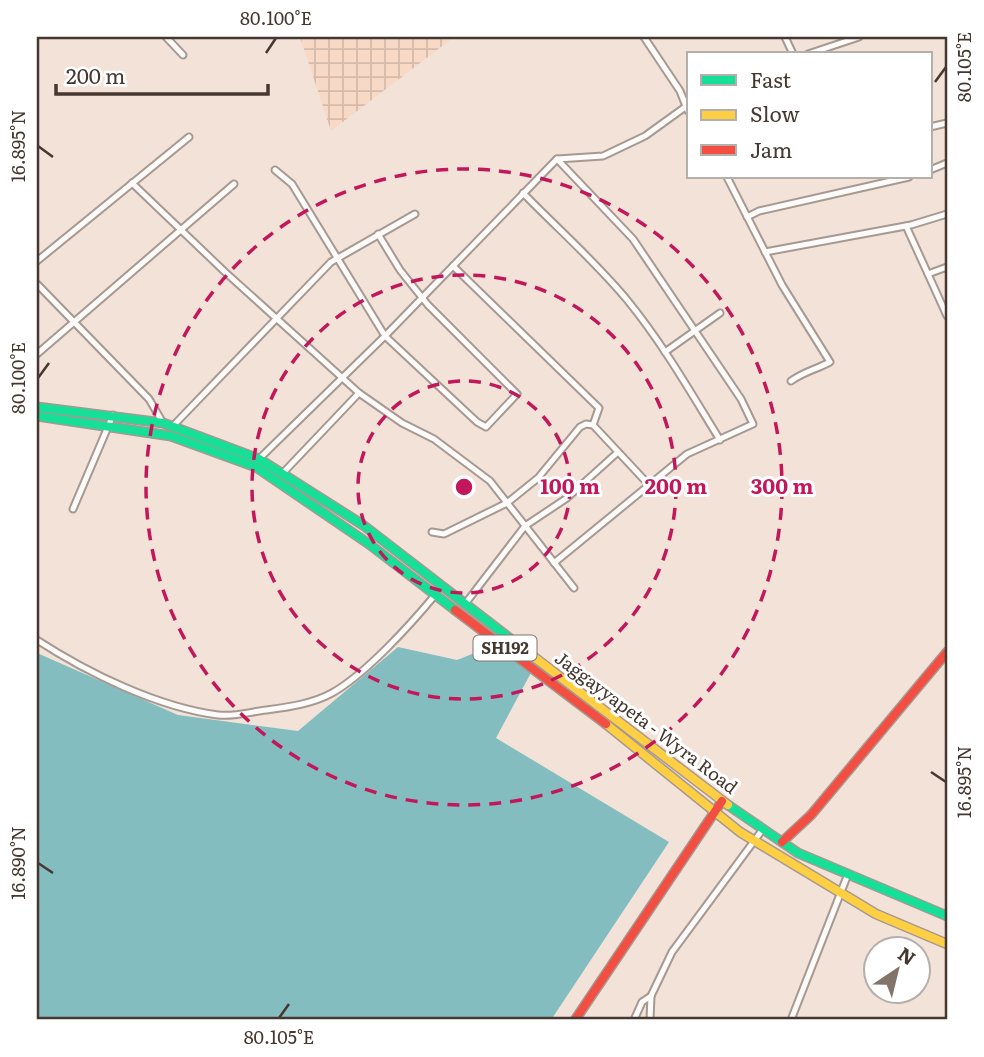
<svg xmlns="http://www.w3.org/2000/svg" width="984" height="1057" font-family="Literata,serif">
<defs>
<pattern id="industrial-grid" width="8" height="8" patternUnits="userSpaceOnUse" patternTransform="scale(1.75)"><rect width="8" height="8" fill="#f8d9c6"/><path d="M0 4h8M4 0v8" fill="none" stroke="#d6bbaa"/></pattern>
</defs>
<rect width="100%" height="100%" fill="#f2e2d8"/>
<polygon fill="url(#industrial-grid)" points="300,37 454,37 331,131"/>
<polygon fill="#83bdc0" points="500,643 533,669 496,738 669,842 551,1020 37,1020 37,653 178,715 298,731 398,647 457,660"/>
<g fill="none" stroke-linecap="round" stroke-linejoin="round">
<defs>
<g id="street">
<polyline points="166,37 183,55"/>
<polyline points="644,37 680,91 688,111"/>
<polyline points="785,37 793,54"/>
<polyline points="808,54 859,37"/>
<polyline points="930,127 947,123"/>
<polyline points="275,170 292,184 385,336 477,422 486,427 517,394 428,305 400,270 378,234"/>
<polyline points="930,170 947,163"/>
<path d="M727,177L782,285L830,362C817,369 803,372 791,381"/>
<polyline points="132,183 225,272 359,393 402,423 434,439 490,481 574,588"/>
<path d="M523,193C558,229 596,262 628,301C663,344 691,393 720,440"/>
<polyline points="747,217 759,211 909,177"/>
<polyline points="906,226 928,274 947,267"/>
<polyline points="765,252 911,225 947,214"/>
<polyline points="37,261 189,137"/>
<polyline points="453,266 599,408 593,425"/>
<polyline points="928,274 947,316"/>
<polyline points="37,284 149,399 163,423"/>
<polyline points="665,352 720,313"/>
<polyline points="37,354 234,184"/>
<polyline points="172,427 331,262 415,214"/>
<polyline points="259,459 385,336 557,159 603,156 645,136 688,105"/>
<polyline points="282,474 359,393"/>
<polyline points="73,509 113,415"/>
<polyline points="432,532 444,534 507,503 538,478 580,427 586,424 593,425 650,486"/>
<polyline points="554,563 687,454 753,424 741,399 633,239 557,159"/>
<polyline points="465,604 525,526 567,498 618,452"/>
<path d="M37,640C88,673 157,707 218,715C234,717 250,712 266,710C288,707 312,704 332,693C366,674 411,624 436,594"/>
<polyline points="634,1020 642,1002 651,996"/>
<polyline points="650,1020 651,996 672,952 763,829"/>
<polyline points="791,1020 848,874"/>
</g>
<g id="fast">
<polyline points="37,407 163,423 259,459 363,525 534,657"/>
<polyline points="37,416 171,436 256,467 369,544 455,610"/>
<polyline points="728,805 798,853 947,916"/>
</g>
<g id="slow">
<polyline points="534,657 728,805"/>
<polyline points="606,724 740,832 876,914 947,944"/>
</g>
<g id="jam">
<polyline points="455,610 606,724"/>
<polyline points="782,842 811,815 947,652"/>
<polyline points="575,1020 722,801"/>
</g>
</defs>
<use href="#street" stroke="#a69991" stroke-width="9"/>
<use href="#fast" stroke="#a69991" stroke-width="11"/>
<use href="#slow" stroke="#a69991" stroke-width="11"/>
<use href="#jam" stroke="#a69991" stroke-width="11"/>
<use href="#street" stroke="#fdfbf9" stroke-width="5"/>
<use href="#fast" stroke="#16e098" stroke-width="8"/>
<use href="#slow" stroke="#ffcf43" stroke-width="8"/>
<use href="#jam" stroke="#f24e42" stroke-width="8"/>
</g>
<path fill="none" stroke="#463830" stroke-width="2.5" d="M266,53L276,38M935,82L946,67M38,146L53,157M38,378L49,363M931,772L946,782M38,863L53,873M279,1018L289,1004"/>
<g fill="none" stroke="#c2185b" stroke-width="3.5" stroke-dasharray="12 9">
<circle cx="464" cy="487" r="106"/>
<circle cx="464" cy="487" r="212"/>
<circle cx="464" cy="487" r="318"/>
</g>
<g text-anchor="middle" stroke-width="6" stroke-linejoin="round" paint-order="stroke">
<rect fill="#fff" stroke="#7e746e" stroke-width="2" x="473.5" y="635.5" width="63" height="25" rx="5"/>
<g font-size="16" font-weight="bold" fill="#463830">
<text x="505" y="654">SH192</text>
</g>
<g font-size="18" fill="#463830" stroke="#fff">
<text transform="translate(646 723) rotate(37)" y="6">Jaggayyapeta - Wyra Road</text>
</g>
</g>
<circle cx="464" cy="487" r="10" fill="#c2185b" stroke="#fff" stroke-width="3.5"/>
<g font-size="21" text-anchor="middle" font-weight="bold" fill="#c2185b" stroke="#fff" stroke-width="6" stroke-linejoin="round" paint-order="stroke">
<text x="570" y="494">100 m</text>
<text x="676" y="494">200 m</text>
<text x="782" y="494">300 m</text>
</g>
<rect width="984" height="1057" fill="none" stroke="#ffffff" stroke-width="77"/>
<rect x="687" y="52" width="245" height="126" fill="#ffffff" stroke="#b5afac" stroke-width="2"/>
<rect x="701" y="75" width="35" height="10" fill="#16e098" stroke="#b5afac" stroke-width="2"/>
<text x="750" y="88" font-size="21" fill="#463830">Fast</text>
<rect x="701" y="110" width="35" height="10" fill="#ffcf43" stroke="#b5afac" stroke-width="2"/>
<text x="750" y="122" font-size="21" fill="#463830">Slow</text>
<rect x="701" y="145" width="35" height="10" fill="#f24e42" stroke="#b5afac" stroke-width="2"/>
<text x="750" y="158" font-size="21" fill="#463830">Jam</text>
<g transform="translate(897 970) rotate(35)"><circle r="33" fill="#ffffff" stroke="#b5afac" stroke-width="2"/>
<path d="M0-5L12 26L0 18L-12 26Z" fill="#82746b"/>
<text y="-10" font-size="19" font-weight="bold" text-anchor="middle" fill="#463830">N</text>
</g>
<path d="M56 84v10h212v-10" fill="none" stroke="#463830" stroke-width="3.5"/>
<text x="66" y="84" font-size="21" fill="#463830" stroke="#ffffff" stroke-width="5" paint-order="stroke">200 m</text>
<rect x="38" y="38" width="908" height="980" fill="none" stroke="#463830" stroke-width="2.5"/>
<g font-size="18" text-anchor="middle" fill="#463830">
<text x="276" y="25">80.100°E</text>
<text transform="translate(965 67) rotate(-90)" y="6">80.105°E</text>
<text transform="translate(19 146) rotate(-90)" y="6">16.895°N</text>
<text transform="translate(19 378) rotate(-90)" y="6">80.100°E</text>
<text transform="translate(965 782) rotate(-90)" y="6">16.895°N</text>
<text transform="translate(19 863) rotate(-90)" y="6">16.890°N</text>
<text x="279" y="1044">80.105°E</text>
</g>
</svg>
